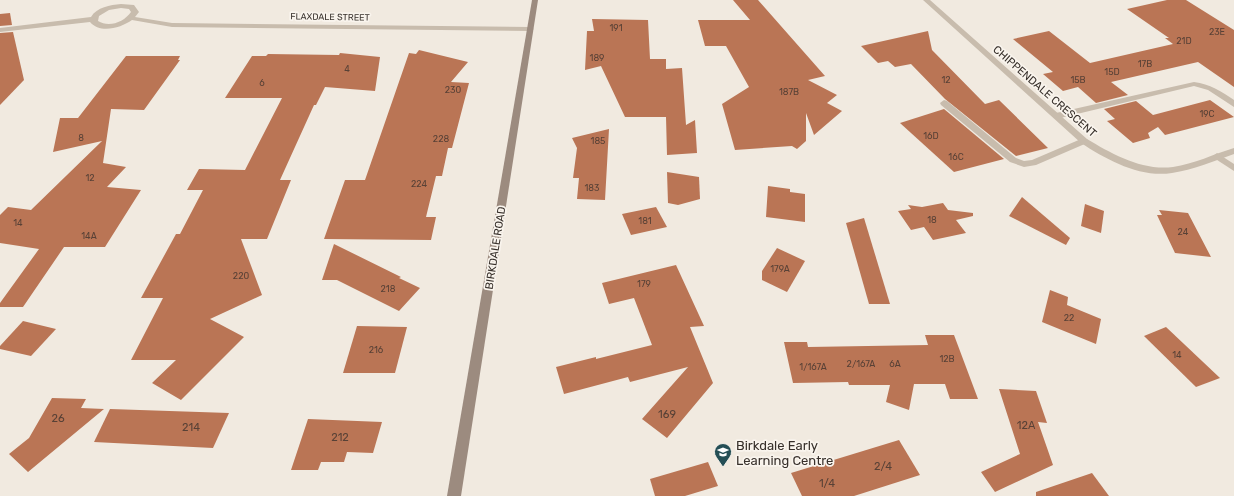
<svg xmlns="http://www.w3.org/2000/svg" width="1234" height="496" font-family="Rubik,sans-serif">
<rect width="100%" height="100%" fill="#f1eae0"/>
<g fill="#ba7555">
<polygon points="733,0 758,0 825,76 808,80 837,95 827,103 842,111 814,135 806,113 806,141 797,149 792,146 735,150 722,104 749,87 726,46 705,46 698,20 750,20"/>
<polygon points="1167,0 1186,0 1234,30 1234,87 1198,62 1111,82 1128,95 1096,103 1078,87 1063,91 1043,74 1053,72 1013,39 1049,31 1090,63 1173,44 1165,38 1169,38 1127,9"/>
<polygon points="10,13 12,25 0,26 0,14"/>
<polygon points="592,19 648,20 650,59 666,59 666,69 682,68 686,125 695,120 697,153 667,155 666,117 625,117 601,66 585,70 587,31 594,31"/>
<polygon points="928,31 932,50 985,104 999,100 1048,148 1016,156 945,99 911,64 895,67 888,61 878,63 861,46"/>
<polygon points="13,32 24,80 0,105 0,33"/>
<polygon points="419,50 468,62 451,82 469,83 452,148 448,148 442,176 436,176 426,217 436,217 431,240 324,239 345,180 365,180 409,53 416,54"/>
<polygon points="340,53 380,57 375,91 325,87 316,105 314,105 280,180 291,180 267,239 241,239 262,295 210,319 244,337 181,400 152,383 176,360 131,360 163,298 141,298 176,234 180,234 203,190 187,190 199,169 245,170 282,98 225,98 252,56 266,56 268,54 339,55"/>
<polygon points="126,56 180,56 178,60 180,60 144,110 111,109 103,163 126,167 107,187 141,190 105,247 64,247 23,307 0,307 0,303 39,249 0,243 0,215 8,207 31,210 102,141 53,152 60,118 78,118"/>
<polygon points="1210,100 1234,117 1165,135 1158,127 1148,133 1150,138 1133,143 1107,121 1115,119 1104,109 1136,101 1153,115"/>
<polygon points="944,109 1004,159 954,172 900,123"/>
<polygon points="609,129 605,200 577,199 579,178 573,178 577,148 572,138"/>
<polygon points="667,172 699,177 700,199 678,205 668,203"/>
<polygon points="768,186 790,189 790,192 805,194 805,222 766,217"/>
<polygon points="1022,197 1070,238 1066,245 1009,216"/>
<polygon points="943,203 948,210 973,213 973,216 956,220 966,233 933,240 924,227 911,230 898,211 911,209 908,205 922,207"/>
<polygon points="1085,204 1104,211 1101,233 1081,226"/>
<polygon points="656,207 667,227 631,235 622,214"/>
<polygon points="1159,210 1188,213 1211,257 1175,253 1157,215 1162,215"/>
<polygon points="864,218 890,304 869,304 846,223"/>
<polygon points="334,244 401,277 399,278 420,288 399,311 337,280 322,280"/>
<polygon points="777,248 805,261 787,292 762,280 762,271"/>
<polygon points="676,265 704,326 690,327 713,383 667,438 642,419 688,367 630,382 628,377 564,394 556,367 596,357 596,359 652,345 634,298 609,304 602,283"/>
<polygon points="1050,290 1068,297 1067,305 1101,319 1096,344 1042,322"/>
<polygon points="23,321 56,329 31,356 0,349 0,346"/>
<polygon points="357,326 407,327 395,373 343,373"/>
<polygon points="1166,327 1220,378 1196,387 1144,336"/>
<polygon points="925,335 954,335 978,399 950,399 945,384 914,384 909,410 886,402 890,385 849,385 848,382 793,383 784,342 807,342 808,347 928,345"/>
<polygon points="999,389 1036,391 1047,423 1038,422 1053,465 995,492 981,472 1020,454"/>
<polygon points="52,398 86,399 81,408 104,409 28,472 9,454 29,438"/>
<polygon points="110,409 229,413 213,448 94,442"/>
<polygon points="308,419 382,422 373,453 347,452 344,462 321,462 318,470 291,470"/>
<polygon points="899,440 920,475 854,496 802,496 791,473"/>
<polygon points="708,462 718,486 685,496 655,496 650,479"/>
<polygon points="1092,473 1109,496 1036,496 1036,492"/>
</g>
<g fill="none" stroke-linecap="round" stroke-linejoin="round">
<g fill="#c8bcad" fill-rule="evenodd">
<path d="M1194,82C1210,84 1221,91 1234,100V107L1208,90L1194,86L1056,119L1052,116L1056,113Z"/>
<polygon points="944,100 947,101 1016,158 1024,161 1032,160 1081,139 1087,139 1088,141 1087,143 1036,165 1024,167 1010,162 941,105 940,103"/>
<polygon points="1217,153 1234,164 1234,171 1214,158 1213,156"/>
</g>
<g fill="#c8bcad" fill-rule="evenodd">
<path d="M923,0H930L1087,139C1112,154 1142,171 1173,167C1194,164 1214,154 1234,148V154C1214,161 1193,170 1172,173C1140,178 1107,160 1081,143Z"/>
<path d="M121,4L134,5L139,12L135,17L172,23L530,27L534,29L530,31L172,27L132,20C121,28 100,34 90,22L0,32V28L91,17C97,7 110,5 121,4ZM121,8L129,9L131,12C124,22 109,28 98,21L99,16L109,10Z"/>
</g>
<polygon fill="#9c8b7f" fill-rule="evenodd" points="532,0 538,0 461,496 447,496"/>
</g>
<defs>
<symbol id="school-pin" viewBox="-11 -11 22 30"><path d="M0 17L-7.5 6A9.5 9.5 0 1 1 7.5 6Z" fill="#244e55" stroke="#f9f4ed"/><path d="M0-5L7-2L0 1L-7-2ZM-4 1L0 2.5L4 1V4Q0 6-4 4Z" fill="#fff"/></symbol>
</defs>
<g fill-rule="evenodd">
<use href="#school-pin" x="713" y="442" width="20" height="27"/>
</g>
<g text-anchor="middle" stroke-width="3.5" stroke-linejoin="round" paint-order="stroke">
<g font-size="9" fill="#37302b" stroke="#f9f4ed">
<text transform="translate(330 17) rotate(1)" y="3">FLAXDALE STREET</text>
</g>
<g font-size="9" fill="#584136">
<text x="616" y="31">191</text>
<text x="1217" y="35">23E</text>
<text x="1184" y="44">21D</text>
<text x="597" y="61">189</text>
<text x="1145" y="67">17B</text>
<text x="347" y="72">4</text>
<text x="1112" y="75">15D</text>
<text x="946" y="83">12</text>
<text x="1078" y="83">15B</text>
<text x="262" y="86">6</text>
<text x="453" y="93">230</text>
<text x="789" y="95">187B</text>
<text x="1207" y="117">19C</text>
<text x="931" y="139">16D</text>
<text x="81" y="141">8</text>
<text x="441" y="142">228</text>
<text x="598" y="144">185</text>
<text x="956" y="160">16C</text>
<text x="90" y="181">12</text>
<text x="419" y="187">224</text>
<text x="592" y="191">183</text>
<text x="932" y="223">18</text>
<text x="645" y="224">181</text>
<text x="18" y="226">14</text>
<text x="1183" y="235">24</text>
<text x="89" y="239">14A</text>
<text x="780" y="272">179A</text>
<text x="241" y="279">220</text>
<text x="644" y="287">179</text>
<text x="388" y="292">218</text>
<text x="1069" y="321">22</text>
<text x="376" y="353">216</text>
<text x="1177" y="358">14</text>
<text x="947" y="362">12B</text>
<text x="861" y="367">2/167A</text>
<text x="895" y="367">6A</text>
<text x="813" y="370">1/167A</text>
</g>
<g font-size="11" fill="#37302b" stroke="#f9f4ed">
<text transform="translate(1045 91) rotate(41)" y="4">CHIPPENDALE CRESCENT</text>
<text transform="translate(495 248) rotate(-81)" y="4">BIRKDALE ROAD</text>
</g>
<g font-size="11" fill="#584136">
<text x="667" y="418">169</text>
<text x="58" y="422">26</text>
<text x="1026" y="429">12A</text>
<text x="191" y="431">214</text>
<text x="340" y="441">212</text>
<text x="883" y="470">2/4</text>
<text x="827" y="487">1/4</text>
</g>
<g font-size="13" fill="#37302b" stroke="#f9f4ed" text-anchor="start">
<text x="736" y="450">Birkdale Early<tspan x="736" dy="15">Learning Centre</tspan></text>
</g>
</g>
</svg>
